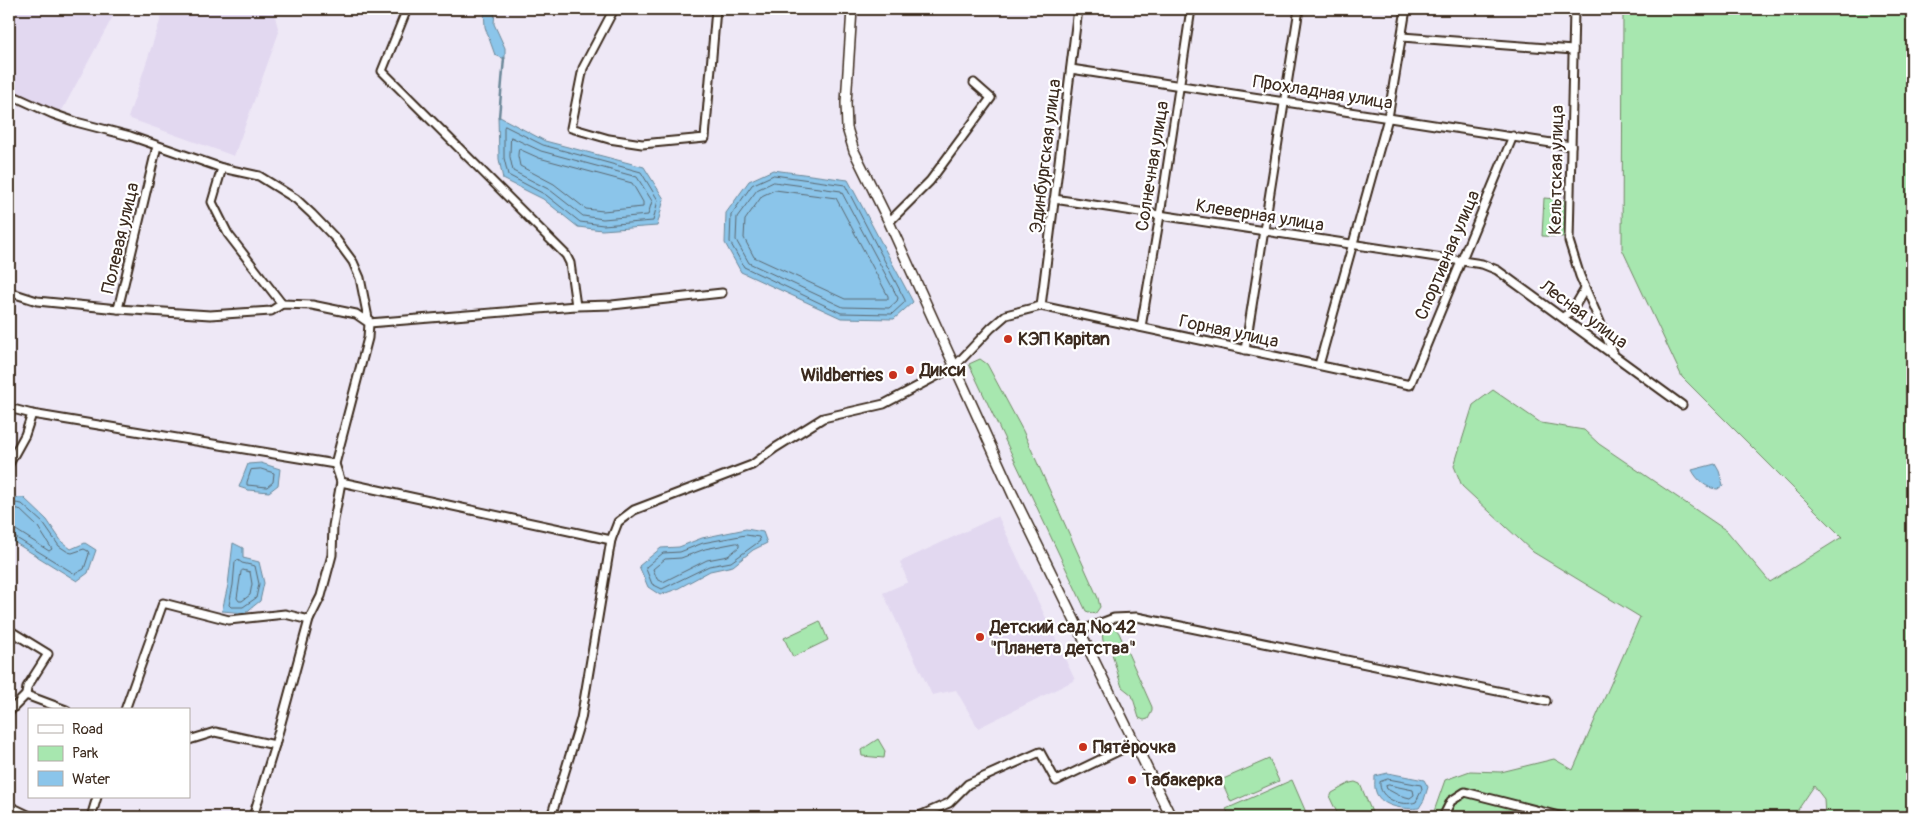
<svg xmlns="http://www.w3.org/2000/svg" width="1921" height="826" font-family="Pangolin,sans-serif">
<rect width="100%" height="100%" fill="#eee8f6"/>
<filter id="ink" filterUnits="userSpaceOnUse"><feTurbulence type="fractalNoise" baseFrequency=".02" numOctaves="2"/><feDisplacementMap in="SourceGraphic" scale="10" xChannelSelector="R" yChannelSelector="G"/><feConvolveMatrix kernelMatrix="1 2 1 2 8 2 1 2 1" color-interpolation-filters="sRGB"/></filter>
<g filter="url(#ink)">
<g fill="#e2d8f0">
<polygon points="9,9 117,9 60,114 9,89"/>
<polygon points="164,9 273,9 279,32 234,156 128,118"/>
<polygon points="998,516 1075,680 978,728 956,690 932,695 883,593 908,582 900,562"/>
</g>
<g fill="#a7e7af" stroke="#718866">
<polygon points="1623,9 1912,9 1912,817 1825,817 1824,799 1814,786 1793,817 1432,817 1445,780 1470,771 1501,772 1554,759 1573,770 1640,617 1533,552 1462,486 1454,466 1473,405 1493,390 1541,423 1584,430 1599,444 1727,531 1770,582 1842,537 1682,377 1622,249"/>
<polygon points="1544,198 1566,200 1566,237 1542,236"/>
<polygon points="980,359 987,364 1023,431 1098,598 1100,607 1095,614 1086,611 969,364"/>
<polygon points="820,621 828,640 793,657 784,638"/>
<polygon points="1108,626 1116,629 1119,633 1152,707 1152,711 1148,719 1144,720 1139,718 1132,695 1122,687 1119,678 1111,650 1103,641 1102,632"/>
<polygon points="878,739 885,751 884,758 862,756 861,750"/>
<polygon points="1269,759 1279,781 1231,802 1221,780"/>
<polygon points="1292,780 1308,817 1230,817 1226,809"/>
<polygon points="1355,782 1360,784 1374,817 1339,817 1330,798 1332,793 1350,783"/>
</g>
<g fill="#8bc5ea" stroke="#6b8798">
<polygon points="484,9 495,9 494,24 505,48 505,59 495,55 485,27"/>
<polygon points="498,116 545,141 644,167 664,199 657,226 602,230 578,227 543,199 503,179 499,159"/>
<polygon points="773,170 848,180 913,302 894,319 841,318 741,272 725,243 726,213 749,181"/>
<polygon points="261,463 280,469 278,485 269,492 248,490 239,487 248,464"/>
<path d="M1715,464L1719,471L1723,485L1718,489C1707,489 1697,480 1692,470Z"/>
<polygon points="9,497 24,498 47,520 62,542 71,549 85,543 96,550 88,573 77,581 9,539"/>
<polygon points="746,529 763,532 767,543 753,550 733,566 710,571 677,589 660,595 648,587 639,566 661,548 679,547 702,538"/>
<polygon points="233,543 243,548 243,558 259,562 264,583 260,601 245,613 222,611 228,585"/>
<path d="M1388,773L1424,780L1428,787L1424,800L1419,808C1405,810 1381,807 1376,792C1374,787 1375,782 1375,776Z"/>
</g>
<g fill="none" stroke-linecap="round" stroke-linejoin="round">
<g stroke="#5b6870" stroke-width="1">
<polygon points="505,126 543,145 641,172 658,200 653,221 603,225 580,222 546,195 508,175 504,158 504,128"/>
<polygon points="511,137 541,151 637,177 652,201 648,215 603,219 583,216 550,190 513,171 510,157"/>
<polygon points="519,149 539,158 632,183 643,202 643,207 603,211 586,209 554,184 520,166 518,156"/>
<polygon points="774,175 845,185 905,300 905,302 892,314 841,313 744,267 730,242 731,215 752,185"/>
<polygon points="774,182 841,191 898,298 897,301 889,308 843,307 749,263 736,240 737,217 757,190"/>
<polygon points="775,190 836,198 888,296 888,299 845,299 754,257 744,238 745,220 762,196"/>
<polygon points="261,469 274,473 273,482 267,487 247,485 247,482 251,470"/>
<polyline points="9,502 22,504 43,523 59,546 68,552 72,553 84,549 88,551 89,554 84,569 75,574 13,536 9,535"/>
<polyline points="9,508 19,509 38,527 52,549 49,551 16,530 9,529"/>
<polygon points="746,535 759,537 760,541 731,562 709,566 662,589 652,584 646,569 646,567 663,553 680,552 703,543"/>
<polygon points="737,543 739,544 739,547 728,556 707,560 663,582 657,579 653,569 665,559 681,558 705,549"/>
<polygon points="238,560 242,563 255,566 259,584 256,598 243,607 231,607 229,605 233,585 235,562"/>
<polygon points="243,570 250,572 252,584 250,595 242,601 239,601 237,598 241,572"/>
<path d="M1388,779L1421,785L1422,789L1416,802C1402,807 1378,799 1380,782Z"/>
<polygon points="1389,785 1413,790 1414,795 1410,798 1398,795 1387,789 1386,786"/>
</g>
<polyline stroke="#6b8798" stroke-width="2.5" points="499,117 504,58"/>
<defs>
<g id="minor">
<polyline points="407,9 382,71 566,255 570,263 576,306 612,305 722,293"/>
<polyline points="614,9 583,68 571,128 609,139 642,144 705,138 716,9"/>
<polyline points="1574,9 1569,241 1580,276 1613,352"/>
<polyline points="1402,37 1573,50"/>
<polyline points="1071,69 1571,146"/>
<polyline points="9,94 53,114 76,122 130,136 222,168 259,176 296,199 312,214 336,239 353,262 360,278 369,323 576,306"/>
<polyline points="222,168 212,202 228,234 282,304"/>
<polyline points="1054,199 1482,264 1497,270 1682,405"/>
<polyline points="889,222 930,181 991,98 974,83"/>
<polyline points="9,292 37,301 118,309 210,315 271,311 282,304 312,305 356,314 369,323 368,338 335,464 341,482 333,526 332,555 321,596 309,620 275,745 253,817"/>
<polyline points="1041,306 1078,9"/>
<polyline points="118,309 157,146"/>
<polyline points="1563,317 1572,311 1585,289"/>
<polyline points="1141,327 1160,215 1191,9"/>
<polyline points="1245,350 1299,9"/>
<polyline points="1319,365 1388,118 1406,9"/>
<polyline points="9,408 32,414 335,464"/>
<polyline points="9,464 25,435 32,414"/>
<polyline points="341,482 611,540"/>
<polyline points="9,630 48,654 27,687 26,695"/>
<polyline points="1080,631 1114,618 1137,617 1546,701"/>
<polyline points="125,710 163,603 229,620 285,614 309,620"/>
<polyline points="9,712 26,695 66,710"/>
<polyline points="189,740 215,732 275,745"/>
<polyline points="9,806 32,817"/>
<polyline points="91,817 97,797"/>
<polyline points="551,817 581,719 611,540 618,522 634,510 752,465 775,448 823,418 884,404 954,367 991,328 1006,315 1041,306 1410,385 1513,136"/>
<polyline points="917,817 949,803 968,784 1040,752 1056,781 1135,743"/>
<polyline points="1443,817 1451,801 1465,792 1563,817"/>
</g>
<polyline id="tertiary" points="852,9 846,103 847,128 854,151 889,222 1013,495 1171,817"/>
</defs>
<use href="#minor" stroke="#3b2a1e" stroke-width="11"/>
<use href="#tertiary" stroke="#3b2a1e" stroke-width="12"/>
<use href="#minor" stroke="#fff" stroke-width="7"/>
<use href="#tertiary" stroke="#fff" stroke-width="9"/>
</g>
</g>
<g fill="#c8321e" stroke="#fff" stroke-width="2">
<circle cx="1008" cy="339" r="5"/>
<circle cx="910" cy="370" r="5"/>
<circle cx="893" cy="375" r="5"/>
<circle cx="980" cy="637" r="5"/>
<circle cx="1083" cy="747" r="5"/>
<circle cx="1132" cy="780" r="5"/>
</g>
<g text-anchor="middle" stroke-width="4.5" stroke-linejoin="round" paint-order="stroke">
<g font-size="18" fill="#3b2a1e" stroke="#fff">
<text transform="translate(1323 92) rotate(9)" y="6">Прохладная улица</text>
<text transform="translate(1045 156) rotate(-83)" y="6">Эдинбургская улица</text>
<text transform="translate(1152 166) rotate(-81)" y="6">Солнечная улица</text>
<text transform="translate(1556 170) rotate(-89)" y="6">Кельтская улица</text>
<text transform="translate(1260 215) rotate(9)" y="6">Клеверная улица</text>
<text transform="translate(120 238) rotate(-77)" y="6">Полевая улица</text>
<text transform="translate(1447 255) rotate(-67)" y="6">Спортивная улица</text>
<text transform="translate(1584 314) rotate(36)" y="6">Лесная улица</text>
<text transform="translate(1229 331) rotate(12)" y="6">Горная улица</text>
</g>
<g font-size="18" font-weight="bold" fill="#3b2a1e" stroke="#fff" text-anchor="start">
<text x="1018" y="345">КЭП Kapitan</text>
<text x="920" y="376">Дикси</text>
<text x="883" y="381" text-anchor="end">Wildberries</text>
<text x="990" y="633">Детский сад № 42<tspan x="990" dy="21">"Планета детства"</tspan></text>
<text x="1093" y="753">Пятёрочка</text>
<text x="1142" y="786">Табакерка</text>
</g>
</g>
<rect width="1921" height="826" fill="none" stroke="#fff" stroke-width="30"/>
<rect x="15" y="15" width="1891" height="796" fill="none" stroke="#3b2a1e" stroke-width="2" filter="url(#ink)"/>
<rect x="28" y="708" width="162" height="90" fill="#ffffff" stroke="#b1aaa5"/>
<rect x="38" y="725" width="25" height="8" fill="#ffffff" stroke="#b1aaa5"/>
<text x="72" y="734" font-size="15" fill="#3b2a1e">Road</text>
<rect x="38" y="746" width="25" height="15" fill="#a7e7af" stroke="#b1aaa5"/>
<text x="72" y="758" font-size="15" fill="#3b2a1e">Park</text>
<rect x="38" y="771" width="25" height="15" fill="#8bc5ea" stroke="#b1aaa5"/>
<text x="72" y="784" font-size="15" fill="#3b2a1e">Water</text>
</svg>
